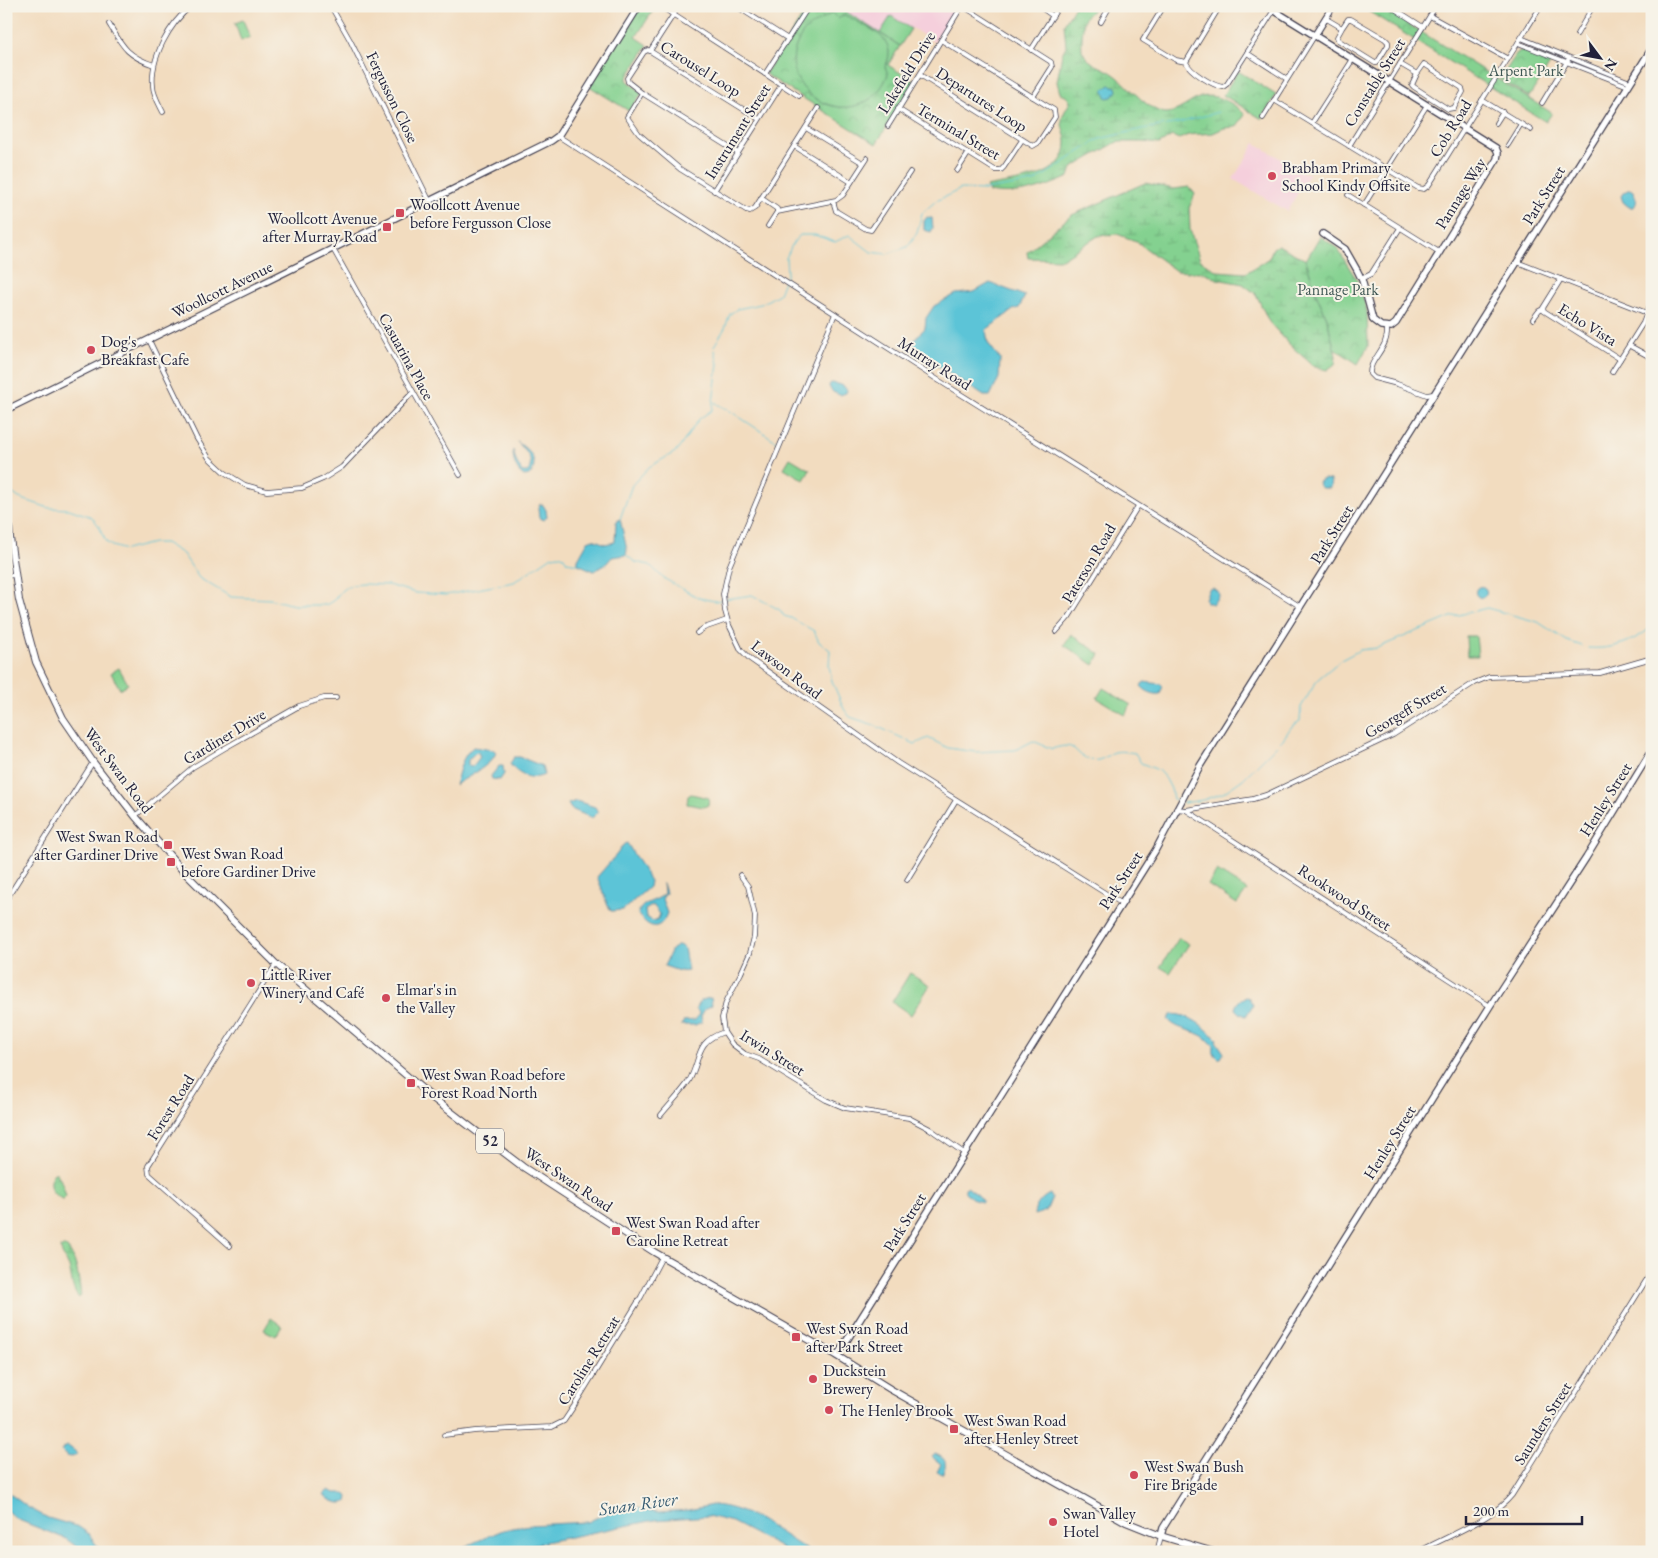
<svg xmlns="http://www.w3.org/2000/svg" width="1658" height="1558" font-family="'EB Garamond',serif">
<defs>
<pattern id="wetland-marsh" width="20" height="14" patternUnits="userSpaceOnUse" patternTransform="scale(1.25)"><rect width="20" height="14" fill="#84d190"/><path d="M1 5h8M5 5V1M11 12h8M15 12V8" fill="none" stroke="#72b37d"/></pattern>
<pattern id="park-crowns" width="20" height="18" patternUnits="userSpaceOnUse" patternTransform="scale(1.25)"><rect width="20" height="18" fill="#84d190"/><path d="M2 6a3 3 0 1 1 6 0M12 15a3 3 0 1 1 6 0" fill="none" stroke="#72b37d"/></pattern>
</defs>
<rect width="100%" height="100%" fill="#f7f3e8"/>
<filter id="ink" filterUnits="userSpaceOnUse"><feTurbulence type="fractalNoise" baseFrequency=".02" numOctaves="2"/><feDisplacementMap in="SourceGraphic" scale="10" xChannelSelector="R" yChannelSelector="G"/><feConvolveMatrix kernelMatrix="1 2 1 2 8 2 1 2 1" color-interpolation-filters="sRGB"/></filter>
<filter id="wash" filterUnits="userSpaceOnUse"><feTurbulence type="fractalNoise" baseFrequency=".0096" numOctaves="4" result="noise"/><feDisplacementMap in="SourceGraphic" scale="20" xChannelSelector="R" yChannelSelector="G"/><feGaussianBlur stdDeviation="1.12" result="paint"/><feColorMatrix in="noise" values="0 0 0 0 0 0 0 0 0 0 0 0 0 0 0 0 0 1.4 0 .05"/><feComposite in="paint" operator="in"/></filter>
<g filter="url(#wash)">
<rect width="100%" height="100%" fill="#f2dcbf"/>
<g fill="#f5cfdc">
<polygon points="835,6 956,6 934,42 912,28 900,46"/>
<polygon points="1255,143 1304,173 1310,173 1287,211 1233,179"/>
</g>
<g fill="url(#wetland-marsh)" stroke="#537a66">
<path d="M1075,6H1097C1093,10 1086,15 1084,20C1083,25 1081,46 1082,50C1088,66 1104,66 1115,75C1129,85 1149,113 1167,113C1179,112 1190,101 1201,97C1217,93 1236,104 1245,115L1236,127L1224,128L1213,133L1188,135L1179,139L1172,136L1159,144L1143,142H1117L1072,168L1069,177C1042,189 1018,197 989,192L986,187C1013,181 1067,179 1066,142C1066,135 1062,129 1062,123C1061,116 1067,108 1070,102L1067,97L1060,93L1057,82L1062,54L1066,46L1064,24Z"/>
<polygon points="1145,183 1174,189 1189,187 1195,194 1189,208 1190,230 1200,260 1217,271 1246,273 1269,258 1273,248 1278,245 1306,260 1316,293 1327,318 1336,356 1335,364 1327,370 1315,367 1291,346 1269,322 1256,294 1243,284 1217,279 1206,273 1176,271 1136,241 1117,234 1098,236 1062,259 1028,258 1027,252 1072,215"/>
<path d="M54,1173H57L62,1183L66,1196L63,1199C52,1196 45,1183 54,1173Z"/>
<path d="M65,1246C77,1256 79,1281 81,1296L79,1298C71,1289 72,1278 69,1267C66,1260 62,1255 60,1248Z"/>
</g>
<g fill="url(#park-crowns)" stroke="#537a66">
<polygon points="639,6 656,6 636,37 648,45 627,78 627,80 642,93 629,111 589,86"/>
<polygon points="809,6 837,6 900,46 888,65 915,82 876,144 765,74"/>
<polygon points="1360,6 1379,6 1552,113 1546,122"/>
<polygon points="1523,50 1552,61 1529,97 1500,79 1518,52"/>
<polygon points="1238,71 1276,95 1262,119 1223,95"/>
<polygon points="1320,236 1337,248 1357,280 1367,310 1368,346 1358,364 1334,348 1327,318 1316,293 1306,260"/>
<polygon points="271,1318 282,1326 276,1336 264,1330"/>
</g>
<g fill="#84d190" stroke="#537a66">
<path d="M832,13L838,19L844,15L849,17C869,29 900,38 885,67L888,74C864,138 777,99 796,46C799,40 801,34 806,30C813,23 824,19 832,13Z"/>
<polygon points="891,16 911,29 900,46 880,33"/>
<polygon points="243,20 250,37 241,41 235,23"/>
<polygon points="790,458 810,470 804,480 784,468"/>
<polygon points="1071,634 1100,654 1094,665 1064,645"/>
<polygon points="1466,636 1476,636 1478,656 1467,656"/>
<polygon points="119,668 128,684 120,689 111,673"/>
<polygon points="1103,688 1131,705 1125,715 1097,698"/>
<polygon points="691,794 709,798 708,805 704,807 687,804 688,796"/>
<polygon points="1217,871 1247,890 1237,904 1208,885"/>
<polygon points="1179,938 1189,944 1170,973 1160,967"/>
<polygon points="910,973 930,985 911,1015 892,1002"/>
</g>
<g fill="#5bc4d7" stroke="#3e7389" fill-rule="evenodd">
<polygon points="1110,85 1116,87 1117,91 1112,97 1107,98 1103,90"/>
<path d="M1630,189L1633,191C1635,198 1639,200 1634,207H1629L1623,202L1621,196L1624,192Z"/>
<polygon points="927,217 932,218 933,228 931,232 924,230 924,221"/>
<polygon points="990,283 1025,296 1019,308 1013,310 986,330 988,343 1000,359 999,378 990,396 984,396 908,346 925,328 926,318 934,306 956,294 974,292"/>
<path d="M831,383C838,384 843,384 847,390L846,393L840,395C835,393 830,392 829,385Z"/>
<path d="M517,442C529,450 540,460 530,475L524,476C515,470 513,460 513,450L516,461L522,472H528C535,460 526,451 517,442Z"/>
<polygon points="1324,479 1331,480 1330,488 1322,488 1319,486 1318,482"/>
<polygon points="540,504 543,505 546,510 547,517 544,520 539,518 538,508"/>
<polygon points="620,519 627,550 626,555 612,557 605,565 594,571 578,564 578,559 588,541 593,539 605,544 615,542 616,522"/>
<circle cx="1481" cy="592" r="5.5"/>
<polygon points="1213,588 1218,592 1219,595 1213,604 1206,602 1205,599 1209,589"/>
<path d="M1144,682L1161,684L1163,686L1160,694C1153,695 1145,691 1141,686Z"/>
<path d="M473,747L494,750L496,752C493,765 467,777 455,785C460,770 461,757 473,747ZM478,752L480,757L473,766L470,767L468,765V760L475,753Z"/>
<path d="M514,757H520L542,766L544,775C531,781 518,775 510,764Z"/>
<polygon points="499,766 503,766 504,774 500,780 492,779 491,776"/>
<polygon points="576,801 595,807 598,812 592,818 571,809 568,804"/>
<path d="M627,843L650,881L649,887L623,910L611,911C604,900 603,889 597,877L617,854L624,844Z"/>
<path d="M663,883L666,893L662,899L667,913C660,933 648,928 638,914C641,901 655,903 664,894ZM653,905L660,914L658,919L653,921L646,917L645,910Z"/>
<path d="M679,945L684,948L688,971C680,973 672,968 664,966L672,949Z"/>
<path d="M1246,997L1249,998L1253,1005L1246,1016L1239,1013L1235,1009C1236,1003 1241,998 1246,997Z"/>
<path d="M711,998L712,1005L705,1009L701,1016L702,1022L695,1025H681L684,1021L695,1020L700,1014L696,1009C698,1000 704,999 711,998Z"/>
<path d="M1172,1014C1192,1015 1203,1026 1217,1039L1216,1041L1224,1053L1221,1058H1218C1214,1054 1213,1052 1214,1046C1199,1027 1178,1033 1168,1019Z"/>
<polygon points="967,1187 978,1195 983,1201 982,1202 974,1200 965,1192 965,1188"/>
<path d="M1050,1194L1052,1198L1046,1211L1034,1215C1034,1207 1042,1197 1050,1194Z"/>
<path d="M68,1446L76,1452L77,1455C70,1459 66,1456 61,1451L63,1448Z"/>
<path d="M935,1454C946,1458 948,1463 942,1474L937,1472L941,1464L932,1457Z"/>
<path d="M329,1490L334,1493H345L348,1497L347,1502C340,1505 328,1501 324,1494Z"/>
<polygon points="6,1491 29,1508 48,1518 79,1527 89,1534 101,1552 84,1552 66,1539 16,1519 6,1510"/>
<path d="M712,1505C750,1507 779,1534 811,1552H789L732,1522L708,1516L655,1520L495,1552H452L503,1530L529,1525L588,1522L602,1515L637,1508L658,1512L689,1510Z"/>
</g>
<g fill="none" stroke-linecap="round" stroke-linejoin="round">
<g stroke="#5bc4d7" stroke-width="1">
<polyline points="715,403 730,411 776,441"/>
<polyline points="12,493 19,498 49,508 69,509 92,517 99,526 106,542 112,546 125,550 153,543 165,543 183,554 199,578 231,597 270,599 294,605 326,605 334,600 342,590 352,585 363,584 388,585 416,593 446,595 514,582 552,556 559,555 564,557 567,562 578,564"/>
<polyline points="620,519 632,485 649,467 677,451 699,419 712,410 718,364 714,346 725,328 730,314 737,309 761,304 779,294 787,273 786,258 793,243 800,235 815,235 835,242 849,235 871,252 887,254 907,247 917,233 922,213 936,201 961,189 985,190 1034,182 1099,139 1142,129 1179,123 1218,112"/>
<polyline points="626,555 635,562 650,565 663,578 699,598 715,601 722,600"/>
<path d="M726,599L752,595L780,610L784,616L791,618L814,631L819,642L830,650L829,666L832,681L844,709L850,717L874,725L915,744L928,738L948,748L976,752L1015,750L1033,741L1052,749C1079,740 1072,755 1091,760C1099,762 1105,757 1112,753C1119,750 1128,752 1135,753L1141,763L1158,770L1166,779L1171,789L1173,799L1179,801"/>
<path d="M1588,648C1613,650 1633,642 1652,627"/>
<polyline points="1183,803 1203,800 1223,793 1243,779 1283,739 1292,726 1300,721 1301,707 1318,679 1341,660 1360,650 1377,648 1451,617 1487,608 1538,622 1567,641 1582,646"/>
</g>
</g>
</g>
<g filter="url(#ink)">
<g fill="none" stroke-linecap="round" stroke-linejoin="round">
<defs>
<g id="street">
<polyline points="329,6 333,10 350,40 430,202"/>
<polyline points="660,6 799,96"/>
<polyline points="736,6 788,39"/>
<polyline points="963,6 1051,62 1052,67 1033,97"/>
<polyline points="1039,6 1053,16"/>
<polyline points="1164,6 1143,40 1176,60 1186,62"/>
<path d="M1220,6L1186,62C1189,71 1213,86 1223,87L1227,84L1274,10"/>
<polyline points="1390,6 1423,27"/>
<polyline points="1430,16 1508,59"/>
<polyline points="1325,18 1342,28 1348,19 1351,19 1385,39 1388,42 1388,45 1377,63 1375,63 1338,40 1337,37 1342,28"/>
<polyline points="1101,22 1110,6"/>
<path d="M109,24C123,47 127,56 154,65"/>
<polyline points="1577,34 1593,6"/>
<polyline points="1521,38 1630,82"/>
<polyline points="1518,43 1628,86"/>
<polyline points="1031,50 1059,6"/>
<polyline points="650,51 679,6"/>
<polyline points="1247,53 1287,79"/>
<polyline points="1400,64 1417,74 1412,85 1414,87 1448,109 1454,108 1463,92 1462,88 1424,64 1417,74"/>
<polyline points="765,74 809,6"/>
<polyline points="920,75 1033,146 1038,143 1055,117 1054,110 941,40"/>
<polyline points="642,93 627,117 639,134 680,169 746,210 750,211 755,208 818,108"/>
<polyline points="1274,100 1418,188 1424,189 1429,185 1541,6"/>
<polyline points="1482,100 1531,130"/>
<polyline points="1542,103 1568,60"/>
<polyline points="898,109 995,170 1001,170 1004,167 1022,140"/>
<path d="M163,112C159,104 153,94 153,86C150,58 170,23 191,6"/>
<polyline points="1263,118 1315,35"/>
<polyline points="1312,123 1353,59"/>
<polyline points="1496,123 1503,112"/>
<polyline points="888,126 962,6"/>
<polyline points="806,128 863,163"/>
<polyline points="558,136 938,380 1301,607"/>
<polyline points="1508,145 1521,124"/>
<polyline points="794,146 851,182"/>
<polyline points="1349,146 1436,6"/>
<polyline points="738,153 642,93 628,82 627,78 644,52 648,50 650,51 759,119"/>
<polyline points="957,171 968,154"/>
<polyline points="714,191 782,84"/>
<polyline points="1348,195 1439,252"/>
<polyline points="761,198 777,209 777,212 768,226"/>
<polyline points="833,201 836,211 866,229 871,230 910,172"/>
<polyline points="1364,205 1427,105"/>
<polyline points="777,212 836,200 843,195 867,158"/>
<polyline points="333,249 460,475"/>
<polyline points="1517,262 1652,315"/>
<polyline points="1361,279 1371,274 1400,228"/>
<polyline points="1561,279 1543,308 1544,311 1620,359"/>
<polyline points="835,314 729,567 723,594 725,611 729,625 741,650 750,659 898,763 1121,903"/>
<polyline points="1533,319 1539,311 1543,309"/>
<path d="M1387,328C1389,349 1369,359 1370,374L1374,378L1397,384L1427,395L1433,394"/>
<polyline points="149,340 197,439 209,458 224,472 245,485 267,491 302,488 323,479 342,467 413,392"/>
<polyline points="1630,346 1652,358"/>
<polyline points="1612,372 1643,323 1652,300"/>
<polyline points="6,576 14,575"/>
<polyline points="1056,632 1069,617 1138,506"/>
<polyline points="697,633 704,628 727,620"/>
<polyline points="1176,809 1186,810 1253,799 1266,795 1393,735 1474,683 1489,677 1600,673 1652,658"/>
<polyline points="1186,810 1490,1006"/>
<polyline points="135,816 193,767 225,748 299,706 324,698 336,698"/>
<polyline points="740,875 748,886 755,916 754,937 750,953 741,973 726,1002 722,1018 724,1032 732,1044 745,1054 759,1059 826,1100 845,1108 909,1118 930,1129 964,1153"/>
<polyline points="907,880 956,800"/>
<polyline points="6,900 93,762"/>
<path d="M661,1115C670,1104 681,1093 689,1081C702,1058 694,1042 724,1032"/>
<polyline points="230,1246 149,1174 148,1166 276,964"/>
<polyline points="444,1435 475,1431 552,1427 564,1421 574,1406 641,1297 662,1257"/>
<polyline points="1157,1552 1161,1536"/>
<path d="M1418,1552C1447,1536 1492,1520 1512,1495L1652,1271"/>
</g>
<g id="secondary">
<polyline points="1267,6 1464,128 1496,148 1498,153 1497,159 1396,323 1391,327 1381,326 1373,320 1362,280 1357,270 1345,249 1323,234"/>
<polyline points="1315,35 1333,6"/>
<polyline points="6,410 551,141 558,136 639,6"/>
<polyline points="837,1356 1155,851 1200,766 1652,48"/>
<polyline points="1161,1536 1163,1528 1490,1006 1586,858 1652,750"/>
</g>
<polyline id="primary" points="6,490 10,538 19,600 36,662 63,718 93,762 135,816 184,872 276,964 434,1099 523,1167 654,1252 837,1356 890,1389 1126,1522 1161,1536 1214,1552"/>
</defs>
<use href="#street" stroke="#413e4f" stroke-width="5.5"/>
<use href="#secondary" stroke="#413e4f" stroke-width="8"/>
<use href="#primary" stroke="#413e4f" stroke-width="8"/>
<use href="#street" stroke="#fff" stroke-width="4"/>
<use href="#secondary" stroke="#fff" stroke-width="5.5"/>
<use href="#primary" stroke="#fff" stroke-width="6"/>
</g>
</g>
<g fill="#d1495b" stroke="#f7f3e8" stroke-width="2">
<circle cx="1272" cy="176" r="5"/>
<rect x="395" y="208" width="10" height="10" rx="2.5"/>
<rect x="382" y="222" width="10" height="10" rx="2.5"/>
<circle cx="91" cy="350" r="5"/>
<rect x="163" y="840" width="10" height="10" rx="2.5"/>
<rect x="166" y="857" width="10" height="10" rx="2.5"/>
<circle cx="251" cy="983" r="5"/>
<circle cx="386" cy="998" r="5"/>
<rect x="406" y="1078" width="10" height="10" rx="2.5"/>
<rect x="611" y="1226" width="10" height="10" rx="2.5"/>
<rect x="791" y="1332" width="10" height="10" rx="2.5"/>
<circle cx="813" cy="1379" r="5"/>
<circle cx="829" cy="1410" r="5"/>
<rect x="949" y="1424" width="10" height="10" rx="2.5"/>
<circle cx="1134" cy="1475" r="5"/>
<circle cx="1053" cy="1522" r="5"/>
</g>
<g text-anchor="middle" stroke-width="4" stroke-linejoin="round" paint-order="stroke">
<rect fill="#f7f3e8" stroke="#62616f" stroke-width="1" x="476" y="1128.5" width="28" height="25" rx="4"/>
<g font-size="15" font-weight="bold" fill="#22223b">
<text x="490" y="1146">52</text>
</g>
<g font-size="16" fill="#22223b" stroke="#f7f3e8">
<text transform="translate(701 68) rotate(32)" y="6">Carousel Loop</text>
<text transform="translate(906 72) rotate(-58)" y="6">Lakefield Drive</text>
<text transform="translate(1374 82) rotate(-58)" y="6">Constable Street</text>
<text transform="translate(393 97) rotate(64)" y="6">Fergusson Close</text>
<text transform="translate(982 99) rotate(33)" y="6">Departures Loop</text>
<text transform="translate(1450 128) rotate(-58)" y="6">Cob Road</text>
<text transform="translate(737 131) rotate(-58)" y="6">Instrument Street</text>
<text transform="translate(959 131) rotate(31)" y="6">Terminal Street</text>
<text transform="translate(1460 193) rotate(-58)" y="6">Pannage Way</text>
<text transform="translate(1543 195) rotate(-58)" y="6">Park Street</text>
<text transform="translate(222 289) rotate(-26)" y="6">Woollcott Avenue</text>
<text transform="translate(1588 324) rotate(32)" y="6">Echo Vista</text>
<text transform="translate(407 356) rotate(61)" y="6">Casuarina Place</text>
<text transform="translate(935 363) rotate(33)" y="6">Murray Road</text>
<text transform="translate(1331 534) rotate(-58)" y="6">Park Street</text>
<text transform="translate(1088 563) rotate(-59)" y="6">Paterson Road</text>
<text transform="translate(787 669) rotate(38)" y="6">Lawson Road</text>
<text transform="translate(1405 710) rotate(-31)" y="6">Georgeff Street</text>
<text transform="translate(224 736) rotate(-31)" y="6">Gardiner Drive</text>
<text transform="translate(119 770) rotate(53)" y="6">West Swan Road</text>
<text transform="translate(1605 799) rotate(-58)" y="6">Henley Street</text>
<text transform="translate(1120 880) rotate(-57)" y="6">Park Street</text>
<text transform="translate(1345 897) rotate(33)" y="6">Rookwood Street</text>
<text transform="translate(773 1052) rotate(32)" y="6">Irwin Street</text>
<text transform="translate(170 1107) rotate(-58)" y="6">Forest Road</text>
<text transform="translate(1389 1142) rotate(-58)" y="6">Henley Street</text>
<text transform="translate(569 1179) rotate(34)" y="6">West Swan Road</text>
<text transform="translate(904 1222) rotate(-58)" y="6">Park Street</text>
<text transform="translate(588 1360) rotate(-58)" y="6">Caroline Retreat</text>
<text transform="translate(1542 1423) rotate(-58)" y="6">Saunders Street</text>
</g>
<g font-size="16" fill="#3f5754" stroke="#f7f3e8">
<text x="1526" y="76">Arpent Park</text>
<text x="1338" y="295">Pannage Park</text>
</g>
<g font-size="16" fill="#22223b" stroke="#f7f3e8" text-anchor="start">
<text x="1282" y="173">Brabham Primary<tspan x="1282" dy="18">School Kindy Offsite</tspan></text>
<text x="410" y="210">Woollcott Avenue<tspan x="410" dy="18">before Fergusson Close</tspan></text>
<text x="377" y="224" text-anchor="end">Woollcott Avenue<tspan x="377" dy="18">after Murray Road</tspan></text>
<text x="101" y="347">Dog's<tspan x="101" dy="18">Breakfast Cafe</tspan></text>
<text x="158" y="842" text-anchor="end">West Swan Road<tspan x="158" dy="18">after Gardiner Drive</tspan></text>
<text x="181" y="859">West Swan Road<tspan x="181" dy="18">before Gardiner Drive</tspan></text>
<text x="261" y="980">Little River<tspan x="261" dy="18">Winery and Café</tspan></text>
<text x="396" y="995">Elmar's in<tspan x="396" dy="18">the Valley</tspan></text>
<text x="421" y="1080">West Swan Road before<tspan x="421" dy="18">Forest Road North</tspan></text>
<text x="626" y="1228">West Swan Road after<tspan x="626" dy="18">Caroline Retreat</tspan></text>
<text x="806" y="1334">West Swan Road<tspan x="806" dy="18">after Park Street</tspan></text>
<text x="823" y="1376">Duckstein<tspan x="823" dy="18">Brewery</tspan></text>
<text x="839" y="1416">The Henley Brook</text>
<text x="964" y="1426">West Swan Road<tspan x="964" dy="18">after Henley Street</tspan></text>
<text x="1144" y="1472">West Swan Bush<tspan x="1144" dy="18">Fire Brigade</tspan></text>
<text x="1063" y="1519">Swan Valley<tspan x="1063" dy="18">Hotel</tspan></text>
</g>
<g font-size="18" font-style="italic" fill="#365b72" stroke="#f7f3e8">
<text transform="translate(638 1504) rotate(-8)" y="6">Swan River</text>
</g>
</g>
<rect width="1658" height="1558" fill="none" stroke="#f7f3e8" stroke-width="25"/>
<g transform="translate(1600 58) rotate(122)" stroke="#f7f3e8" stroke-width="4" paint-order="stroke">
<path d="M0-4L9 19L0 12L-9 19Z" fill="#22223b"/>
<text y="-8" font-size="14" font-weight="bold" text-anchor="middle" fill="#22223b">N</text>
</g>
<path d="M1466 1516v8h116v-8" fill="none" stroke="#22223b" stroke-width="2.5"/>
<text x="1473" y="1516" font-size="15" fill="#22223b" stroke="#f7f3e8" stroke-width="4" paint-order="stroke">200 m</text>
</svg>
